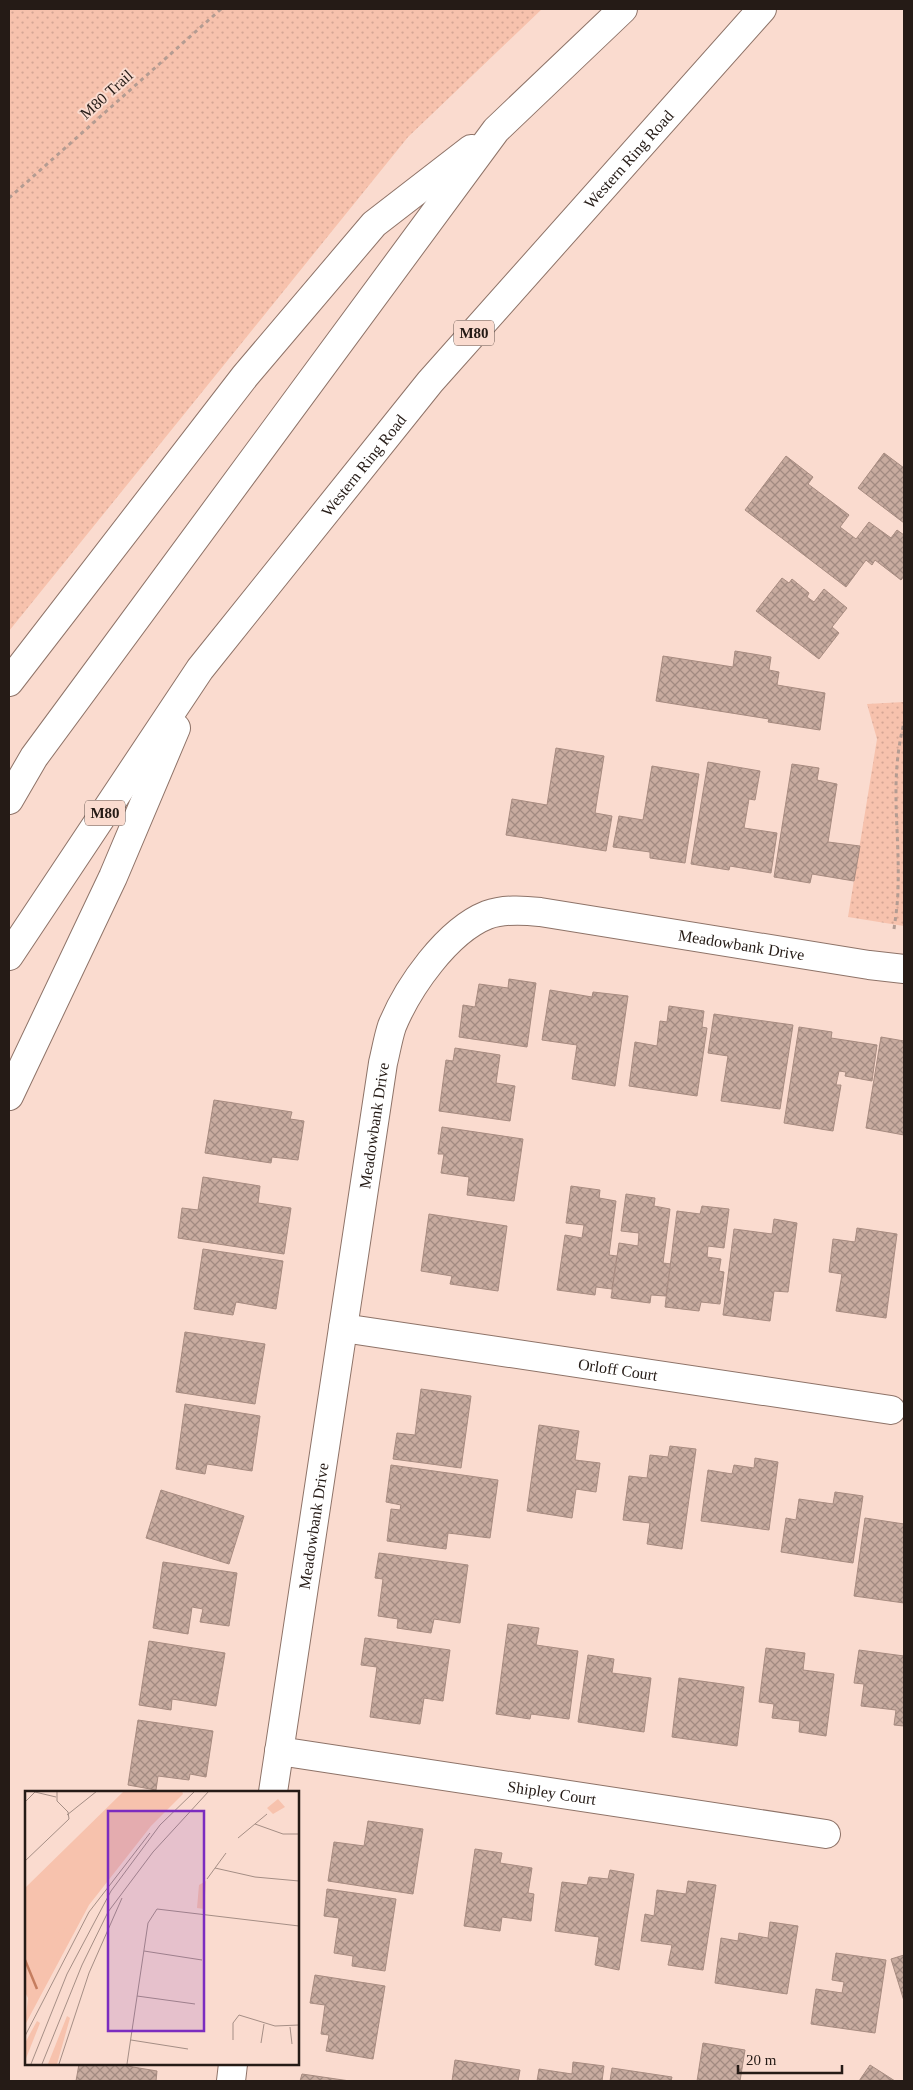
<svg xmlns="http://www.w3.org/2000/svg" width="913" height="2090" font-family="Georgia,serif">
<defs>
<pattern id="green-dots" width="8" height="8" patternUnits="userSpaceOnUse" patternTransform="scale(1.25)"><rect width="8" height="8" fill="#f7c2ad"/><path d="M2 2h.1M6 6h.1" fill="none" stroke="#d4a694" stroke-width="1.8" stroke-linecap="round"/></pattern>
<pattern id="building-cross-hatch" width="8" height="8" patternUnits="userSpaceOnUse" patternTransform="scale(1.25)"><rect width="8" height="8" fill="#c8ab9f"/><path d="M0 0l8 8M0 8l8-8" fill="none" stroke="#a28a81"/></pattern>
</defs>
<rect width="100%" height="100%" fill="#fadbcf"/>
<g fill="url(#green-dots)">
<polygon points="9,9 542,9 408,137 9,631"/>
<polygon points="904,702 904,926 848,917 877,739 867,704"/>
</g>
<g fill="url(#building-cross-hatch)" stroke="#a78b80">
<polygon points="884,453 904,468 904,523 858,488"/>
<polygon points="786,456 813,477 808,484 849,515 840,527 856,539 869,522 891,538 897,530 904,535 904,576 901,580 875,560 872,565 866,560 846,587 745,510"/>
<polygon points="782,578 789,583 792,579 809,593 807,597 814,602 824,589 847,608 832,627 839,633 819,659 756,611"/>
<polygon points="735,651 771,657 769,670 779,672 777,685 825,693 820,730 768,722 769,719 656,701 663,656 733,667"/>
<polygon points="556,748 604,756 595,813 612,816 606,851 506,835 512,799 547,805"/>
<polygon points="708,762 760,771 755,800 749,799 744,828 777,833 771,873 730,866 729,870 691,864"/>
<polygon points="792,764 819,768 817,780 837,784 828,842 860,846 854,881 812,874 810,883 774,877"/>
<polygon points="652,766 699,774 685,863 650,858 650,852 613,847 619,816 643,820"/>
<polygon points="509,979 536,983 527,1047 459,1037 463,1005 475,1007 479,984 508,988"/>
<polygon points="550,990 592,997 593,992 628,996 615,1086 572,1079 577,1045 542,1040"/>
<polygon points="669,1006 704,1011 702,1027 707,1028 697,1096 629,1086 635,1042 657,1046 660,1021 667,1022"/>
<polygon points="714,1014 793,1025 780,1109 721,1101 728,1056 708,1053"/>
<polygon points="799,1027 832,1032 831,1038 877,1045 872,1081 845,1076 846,1072 839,1071 836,1085 841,1085 833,1131 784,1123"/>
<polygon points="881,1037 904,1041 904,1135 866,1128"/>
<polygon points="455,1048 500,1055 496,1083 515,1086 510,1121 439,1111 446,1060 453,1061"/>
<polygon points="214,1100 292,1112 290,1119 304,1121 298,1160 272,1157 271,1163 205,1153"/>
<polygon points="442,1127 523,1139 514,1201 467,1195 469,1177 441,1173 444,1154 438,1154"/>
<polygon points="203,1177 260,1186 258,1203 291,1208 284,1254 178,1238 182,1208 198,1210"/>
<polygon points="571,1186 600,1190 599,1198 616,1201 609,1255 617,1256 612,1289 596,1287 595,1295 557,1290 565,1235 582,1238 584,1225 566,1223"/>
<polygon points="626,1194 655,1198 654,1206 670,1209 663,1263 671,1264 666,1296 651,1295 650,1303 611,1298 619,1243 638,1246 639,1233 621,1231"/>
<polygon points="702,1206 729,1209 724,1248 708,1246 707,1257 721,1259 719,1271 724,1272 720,1304 701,1302 699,1311 665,1307 677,1211 700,1214"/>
<polygon points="429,1214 507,1226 498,1291 450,1284 452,1276 421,1271"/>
<polygon points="774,1219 797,1223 788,1292 774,1291 770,1321 723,1315 734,1229 772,1234"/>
<polygon points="857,1228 897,1234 886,1318 836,1311 842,1274 829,1272 833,1239 855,1242"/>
<polygon points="203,1249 283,1261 276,1309 236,1302 233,1315 194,1309"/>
<polygon points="185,1332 265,1344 255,1404 176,1392"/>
<polygon points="421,1389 471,1396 461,1468 393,1459 397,1433 415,1435"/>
<polygon points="185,1404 260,1416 252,1471 207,1464 205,1474 176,1469"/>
<polygon points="539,1425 579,1431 575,1460 600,1463 596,1492 576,1489 572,1518 527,1511"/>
<polygon points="670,1446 696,1449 682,1549 647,1544 650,1523 623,1520 629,1476 647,1478 650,1455 668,1457"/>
<polygon points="755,1458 778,1462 769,1530 701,1521 708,1470 732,1474 734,1465 754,1468"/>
<polygon points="391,1465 498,1480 490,1538 448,1533 446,1549 387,1541 391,1509 400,1510 401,1505 386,1502"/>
<polygon points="161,1490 244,1516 229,1564 146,1538"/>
<polygon points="835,1492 863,1496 853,1563 781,1552 786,1518 796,1520 799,1499 833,1504"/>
<polygon points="865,1518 904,1524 904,1603 854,1596"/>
<polygon points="379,1553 468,1565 460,1623 434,1619 431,1633 397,1628 398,1619 378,1616 383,1579 375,1578"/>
<polygon points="163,1562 237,1573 229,1626 200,1622 203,1609 192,1607 188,1634 153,1628"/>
<polygon points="508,1624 539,1628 536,1645 578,1651 569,1719 531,1714 530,1719 496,1714"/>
<polygon points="365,1638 450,1650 443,1701 424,1698 420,1724 370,1717 377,1667 361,1665"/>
<polygon points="149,1641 225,1653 216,1706 172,1699 171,1710 139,1705"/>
<polygon points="766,1648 805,1653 803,1670 834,1674 826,1736 799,1732 800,1721 772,1718 774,1704 759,1702"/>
<polygon points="859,1650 904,1656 904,1726 894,1725 896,1710 861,1706 864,1684 854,1683"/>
<polygon points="588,1655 614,1659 612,1673 651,1678 644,1732 578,1722"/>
<polygon points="679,1678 744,1687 737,1746 672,1737"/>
<polygon points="138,1720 213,1731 206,1777 190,1774 189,1780 158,1776 156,1790 128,1785"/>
<polygon points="368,1821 423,1829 413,1894 328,1881 334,1842 364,1846"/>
<polygon points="475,1849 502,1853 500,1863 532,1868 528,1893 534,1894 531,1921 502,1917 500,1931 464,1926"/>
<polygon points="610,1870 634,1874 619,1970 595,1965 599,1937 555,1931 562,1882 587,1885 589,1877 608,1879"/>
<polygon points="688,1881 716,1885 703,1970 668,1965 672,1945 641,1941 645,1914 654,1916 657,1890 686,1894"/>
<polygon points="327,1889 396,1899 385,1971 352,1966 353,1956 334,1953 339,1918 324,1916"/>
<polygon points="770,1922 798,1926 787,1994 715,1983 721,1938 738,1941 739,1933 768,1938"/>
<polygon points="836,1953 886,1960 875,2033 811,2024 816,1989 842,1993 844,1982 832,1980"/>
<polygon points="904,1955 904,2001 891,1959"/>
<polygon points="315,1975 385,1986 373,2059 326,2051 329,2035 321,2034 325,2005 310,2003"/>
<polygon points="703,2043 745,2050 740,2081 697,2081"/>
<polygon points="455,2060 520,2070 518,2081 452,2081"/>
<polygon points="573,2062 604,2066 602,2081 537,2081 539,2069 572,2074"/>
<polygon points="79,2064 127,2064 127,2066 157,2071 156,2081 76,2081"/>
<polygon points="870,2065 895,2081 859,2081"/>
<polygon points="612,2068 672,2077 671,2081 610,2081"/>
<polygon points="302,2074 350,2081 300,2081"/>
</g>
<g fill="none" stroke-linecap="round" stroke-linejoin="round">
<defs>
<g id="street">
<path id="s1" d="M343,1328L891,1410"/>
<path id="s2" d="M279,1751L826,1834"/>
<path id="s3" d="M273,1792L383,1063C386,1051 388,1038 392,1026C408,987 447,931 487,915C504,909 522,910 540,912L869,965L904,969"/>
<polyline points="231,2081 233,2064"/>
</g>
<g id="highway">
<polyline points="9,682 245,376 374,224 471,149"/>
<polyline points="9,800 34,757 496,130 623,9"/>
<path id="s4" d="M9,956L200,669L430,382L762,9"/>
<polyline points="9,1096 113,877 176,728"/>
</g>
</defs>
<use href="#street" stroke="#8e7368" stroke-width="30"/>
<use href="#highway" stroke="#8e7368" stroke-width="30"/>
<g stroke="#b49c92" stroke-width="3" stroke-dasharray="4 4" stroke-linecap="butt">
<polyline points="9,198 221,9"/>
<path d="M894,929C896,915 898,901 898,887C900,830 889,781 904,723"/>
</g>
<use href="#street" stroke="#fff" stroke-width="28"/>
<use href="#highway" stroke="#fff" stroke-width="28"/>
</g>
<g text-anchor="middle" stroke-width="4" stroke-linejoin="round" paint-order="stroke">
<g fill="#fadbcf" stroke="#65554e" stroke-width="1">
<rect x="454" y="320.5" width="40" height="25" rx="4"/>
<rect x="85" y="800.5" width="40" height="25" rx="4"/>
</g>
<g font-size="15" font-weight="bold" fill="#251b16">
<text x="474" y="338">M80</text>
<text x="105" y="818">M80</text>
</g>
<g font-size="16" fill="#251b16" stroke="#fadbcf">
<text transform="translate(106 94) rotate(-42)" y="6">M80 Trail</text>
<text dy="6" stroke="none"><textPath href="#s4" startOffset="1011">Western Ring Road</textPath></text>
<text dy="6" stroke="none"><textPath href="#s4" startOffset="606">Western Ring Road</textPath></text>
<text dy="6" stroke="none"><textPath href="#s3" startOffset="1182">Meadowbank Drive</textPath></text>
<text dy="6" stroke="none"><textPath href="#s3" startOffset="674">Meadowbank Drive</textPath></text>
<text dy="6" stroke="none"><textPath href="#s1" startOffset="278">Orloff Court</textPath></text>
<text dy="6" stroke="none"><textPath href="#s3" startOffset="269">Meadowbank Drive</textPath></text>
<text dy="6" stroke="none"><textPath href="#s2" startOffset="276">Shipley Court</textPath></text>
</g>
</g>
<g transform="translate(25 1791)">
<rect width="274" height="274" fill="#fadbcf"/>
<path d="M99,0H157L158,3L126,35L64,114L0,234L3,207L0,201V97ZM253,8L260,16L248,23L242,17ZM181,90L179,118L172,117L174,94Z" fill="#f7c2ad"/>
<path d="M51,114L54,119L49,124V132L29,145L35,158L31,167L24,165L18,158L19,147L31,135V127ZM42,225L45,227L32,273H23ZM12,230L15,232L0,270V252Z" fill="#f7c2ad"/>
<path fill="none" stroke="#c57d5f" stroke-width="2.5" d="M0,169L12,198"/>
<path fill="none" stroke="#a58e85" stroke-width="1" d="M0,11L10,1L31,6M42,24L72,0M230,33L258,43H274M213,47L242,23M0,70L44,28L43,21L32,10V0M190,77L230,86L274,90M182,88L201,62M119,160L177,169M112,205L170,213M265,236L267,253M0,245L64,121L125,42M106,249L163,258M208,249V232L214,224L250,235L274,234M236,252L239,233M6,273L42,183L86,100L135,34L170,0M17,273L57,174L83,121L128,61L184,0M34,273L64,182L97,107M102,273L123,132L132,118L274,135"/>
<path fill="#7b2cbf" fill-opacity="0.15" stroke="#7b2cbf" stroke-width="2.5" d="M83,20H179V240H83Z"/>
<rect width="274" height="274" fill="none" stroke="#251b16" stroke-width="2.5"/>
</g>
<rect width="913" height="2090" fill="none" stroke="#251b16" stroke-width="20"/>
<path d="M738 2065v8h104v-8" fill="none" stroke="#251b16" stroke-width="2.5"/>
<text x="746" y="2065" font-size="15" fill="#251b16" stroke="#fadbcf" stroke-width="4" paint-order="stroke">20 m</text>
</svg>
